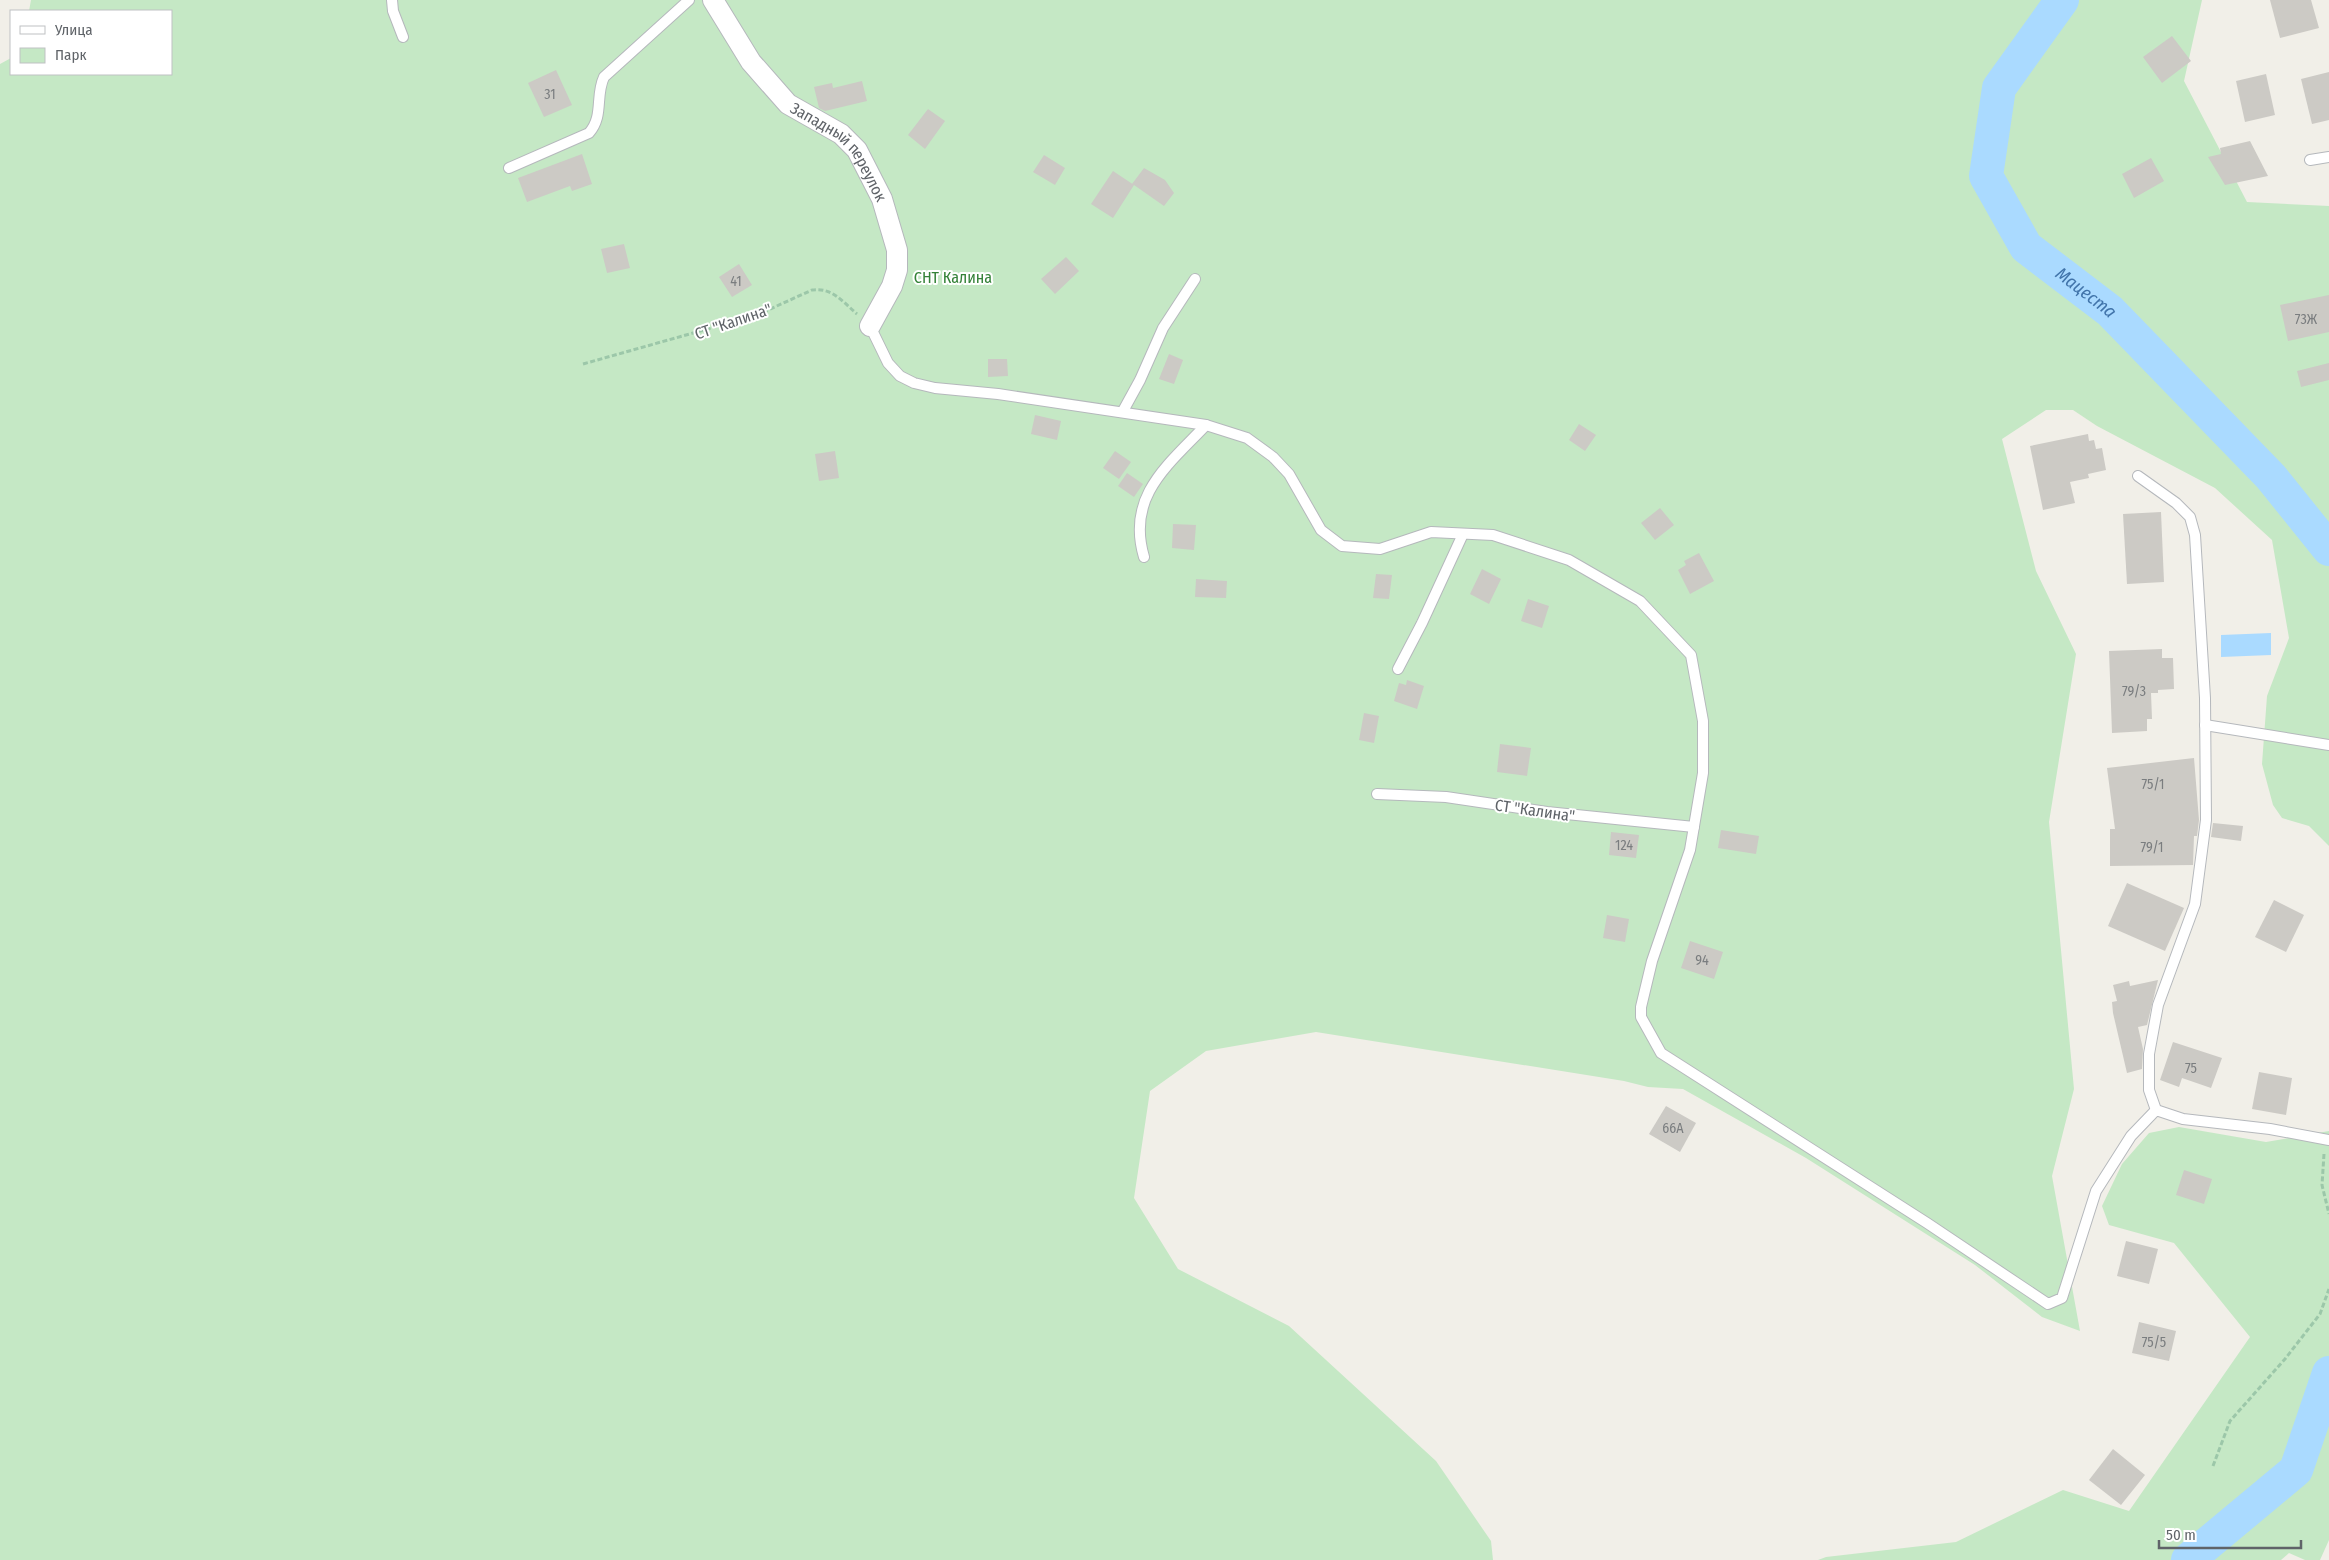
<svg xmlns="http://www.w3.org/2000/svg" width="2329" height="1560" font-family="'Fira Sans Condensed',sans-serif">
<rect width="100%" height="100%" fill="#f1efe8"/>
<g fill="#c5e8c5">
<polygon points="31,0 2202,0 2184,81 2247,202 2329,206 2329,846 2309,826 2282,818 2273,805 2262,764 2267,696 2289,638 2272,540 2215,488 2097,426 2073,410 2046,410 2002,439 2036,571 2076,654 2049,822 2074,1089 2052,1176 2080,1331 2042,1317 1975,1265 1806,1158 1683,1089 1648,1087 1624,1081 1316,1032 1206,1051 1150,1091 1134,1198 1178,1269 1289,1326 1436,1461 1491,1541 1493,1560 0,1560 0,64 11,58 11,74 171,74 171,11 29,11"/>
<polygon points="2179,1127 2266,1142 2329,1131 2329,1540 2320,1560 2305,1560 2289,1553 2281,1560 1818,1560 1826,1557 1956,1542 2063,1490 2129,1511 2250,1337 2174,1243 2109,1225 2102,1206 2122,1164 2149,1133"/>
</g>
<polygon fill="#aadaff" points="2271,633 2271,655 2221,657 2221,635"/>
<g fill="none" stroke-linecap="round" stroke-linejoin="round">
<g stroke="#aadaff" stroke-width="34">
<path id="s1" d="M2062,0L1999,88L1986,176L2026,247L2110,311L2271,477L2329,549"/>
<polyline points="2188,1560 2296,1470 2329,1373"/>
</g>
</g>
<g fill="#cccac5">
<polygon points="2270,0 2311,0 2319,28 2280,38"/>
<polygon points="2172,36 2191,61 2162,83 2143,57"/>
<polygon points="556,70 572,105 544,117 528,83"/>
<polygon points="2329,72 2329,120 2312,124 2301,79"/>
<polygon points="2266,74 2275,115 2245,122 2236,81"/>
<polygon points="862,81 867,101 825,111 819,108 814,87 832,83 833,88"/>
<polygon points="928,109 945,121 925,149 908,135"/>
<polygon points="2250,141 2268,176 2225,185 2208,157 2221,154 2220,148"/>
<polygon points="582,154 592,184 572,191 570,186 527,202 518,178"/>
<polygon points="1044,155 1065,168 1055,185 1033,172"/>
<polygon points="2151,158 2164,181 2134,198 2122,174"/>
<polygon points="1144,168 1165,180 1174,193 1164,206 1134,185 1113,218 1091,204 1113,171 1134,185 1132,184"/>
<polygon points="624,244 630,268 607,273 601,249"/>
<polygon points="1066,257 1079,271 1055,294 1041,279"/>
<polygon points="739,264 752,285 732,297 719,277"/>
<polygon points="2329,295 2329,332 2288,341 2280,305"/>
<polygon points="1169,354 1183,360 1174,384 1159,379"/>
<polygon points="988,359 1007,359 1008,376 988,377"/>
<polygon points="2329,363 2329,380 2301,387 2297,371"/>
<polygon points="1035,415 1061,421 1057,440 1031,434"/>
<polygon points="1579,424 1596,435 1585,451 1569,440"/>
<polygon points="2088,434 2089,441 2094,440 2096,449 2102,448 2106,470 2088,474 2089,478 2070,482 2075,503 2043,510 2030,446"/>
<polygon points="835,451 839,478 819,481 815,454"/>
<polygon points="1115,451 1131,462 1119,479 1103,468"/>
<polygon points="1127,473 1143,484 1134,497 1118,486"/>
<polygon points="1660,508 1674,525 1655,540 1641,523"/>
<polygon points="2161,512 2164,582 2127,584 2123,514"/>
<polygon points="1173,524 1196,525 1194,550 1172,548"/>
<polygon points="1699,553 1714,581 1690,594 1678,570 1686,565 1684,561"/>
<polygon points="1482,569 1501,579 1489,604 1470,594"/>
<polygon points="1376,574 1392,575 1389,599 1373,598"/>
<polygon points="1196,579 1227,581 1226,598 1195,597"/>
<polygon points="1528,599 1549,606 1542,628 1521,621"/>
<polygon points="2162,649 2162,658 2173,658 2174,689 2158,690 2158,693 2151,693 2152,719 2147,719 2147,731 2112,733 2109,651"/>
<polygon points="1407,680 1424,686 1417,709 1394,701 1399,683 1406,685"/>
<polygon points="1364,713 1379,716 1374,743 1359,740"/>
<polygon points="1500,744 1531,748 1527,776 1497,772"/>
<polygon points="2194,758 2199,820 2197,836 2194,836 2193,865 2110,866 2110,829 2115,829 2107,768"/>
<polygon points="2213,823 2243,826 2241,841 2211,837"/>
<polygon points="1721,830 1759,836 1756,854 1718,848"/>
<polygon points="1611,832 1639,835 1636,858 1609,855"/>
<polygon points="2127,883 2184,908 2165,951 2108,926"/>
<polygon points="2274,900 2304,915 2286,952 2255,937"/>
<polygon points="1607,915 1629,919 1625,942 1603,938"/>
<polygon points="1690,941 1723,952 1714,979 1681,968"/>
<polygon points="2158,980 2147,1025 2138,1027 2143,1049 2142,1069 2127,1073 2113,1013 2112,1002 2117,1001 2113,985 2129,981 2130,986"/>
<polygon points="2173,1042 2222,1058 2211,1088 2182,1078 2179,1087 2160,1080"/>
<polygon points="2259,1072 2292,1078 2286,1115 2252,1109"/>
<polygon points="1666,1106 1696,1123 1680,1152 1649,1134"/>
<polygon points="2184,1170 2212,1179 2204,1204 2176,1195"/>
<polygon points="2126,1241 2158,1249 2149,1284 2117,1276"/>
<polygon points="2139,1322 2176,1331 2169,1361 2132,1353"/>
<polygon points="2113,1449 2145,1475 2121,1505 2089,1480"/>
</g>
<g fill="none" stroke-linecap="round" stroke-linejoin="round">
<defs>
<g id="service">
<polyline points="392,0 393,11 403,37"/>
<polyline points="2310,160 2329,157"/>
<path d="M509,168L589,133C604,116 595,96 604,77L689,0"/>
<polyline points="870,326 888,363 900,376 914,383 935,388 998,394 1206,425 1247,438 1273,457 1289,474 1321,530 1342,546 1380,549 1431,532 1493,535 1569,560 1640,601 1691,655 1703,721 1703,773 1690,850 1652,961 1641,1007 1641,1017 1661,1053 1927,1223 2048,1304 2062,1298 2096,1191 2131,1136 2156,1110 2183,1119 2270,1129 2329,1140"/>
<polyline points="1123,411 1140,380 1163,328 1195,279"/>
<polyline points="2138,476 2176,503 2190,517 2195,535 2205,698 2206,820 2195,904 2158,1005 2149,1054 2149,1090 2156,1110"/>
<path d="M1144,557C1126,496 1168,465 1206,425"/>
<polyline points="1398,669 1422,623 1463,534"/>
<polyline points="2205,725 2329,745"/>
<polyline points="1377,794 1446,797 1547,812 1694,827"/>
</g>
<g id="minor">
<path id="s2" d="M713,0L751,62L788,104L841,134L857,150L882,199L897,250V270L892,286L870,326"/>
</g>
</defs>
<use href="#service" stroke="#b5b8bc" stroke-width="12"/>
<use href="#minor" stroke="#b5b8bc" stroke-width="22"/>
<g stroke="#9cc7a9" stroke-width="3" stroke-dasharray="5 2.5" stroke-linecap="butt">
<path d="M583,364L757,315L812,290C832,287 843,302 857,314"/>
<polyline points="2324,1154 2322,1185 2329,1214"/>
<polyline points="2213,1466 2230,1421 2285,1359 2320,1314 2329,1289"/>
</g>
<use href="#service" stroke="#fff" stroke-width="10"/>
<use href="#minor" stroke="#fff" stroke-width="20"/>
</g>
<g text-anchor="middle" stroke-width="4" stroke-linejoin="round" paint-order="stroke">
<g font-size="14" fill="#7a7d7f">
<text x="550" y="99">31</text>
<text x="736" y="286">41</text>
<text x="2306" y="324">73Ж</text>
<text x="2134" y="696">79/3</text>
<text x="2153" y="789">75/1</text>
<text x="1624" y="850">124</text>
<text x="2152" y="852">79/1</text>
<text x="1702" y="965">94</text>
<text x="2191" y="1073">75</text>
<text x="1673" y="1133">66А</text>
<text x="2154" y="1347">75/5</text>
</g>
<g font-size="16" fill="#5f6368" stroke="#fff">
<text dy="6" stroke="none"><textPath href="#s2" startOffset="201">Западный переулок</textPath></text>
<text transform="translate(733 321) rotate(-19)" y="6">СТ "Калина"</text>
<text transform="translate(1535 810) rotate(8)" y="6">СТ "Калина"</text>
</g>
<g font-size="16" fill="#348238" stroke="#fff">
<text x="953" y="283">СНТ Калина</text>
</g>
<g font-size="18" font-style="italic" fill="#4174aa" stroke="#fff">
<text dy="6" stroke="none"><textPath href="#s1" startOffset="354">Мацеста</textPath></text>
</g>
</g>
<rect x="10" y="10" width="162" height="65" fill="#ffffff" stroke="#bfc1c3"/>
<rect x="20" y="26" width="25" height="8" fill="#ffffff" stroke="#bfc1c3"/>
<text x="55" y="35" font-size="15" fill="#5f6368">Улица</text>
<rect x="20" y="48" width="25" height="15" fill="#c5e8c5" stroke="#bfc1c3"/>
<text x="55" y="60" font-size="15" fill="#5f6368">Парк</text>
<path d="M2159 1540v8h142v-8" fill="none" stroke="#5f6368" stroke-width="2.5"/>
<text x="2166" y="1540" font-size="15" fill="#5f6368" stroke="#ffffff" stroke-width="4" paint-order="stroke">50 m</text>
</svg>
